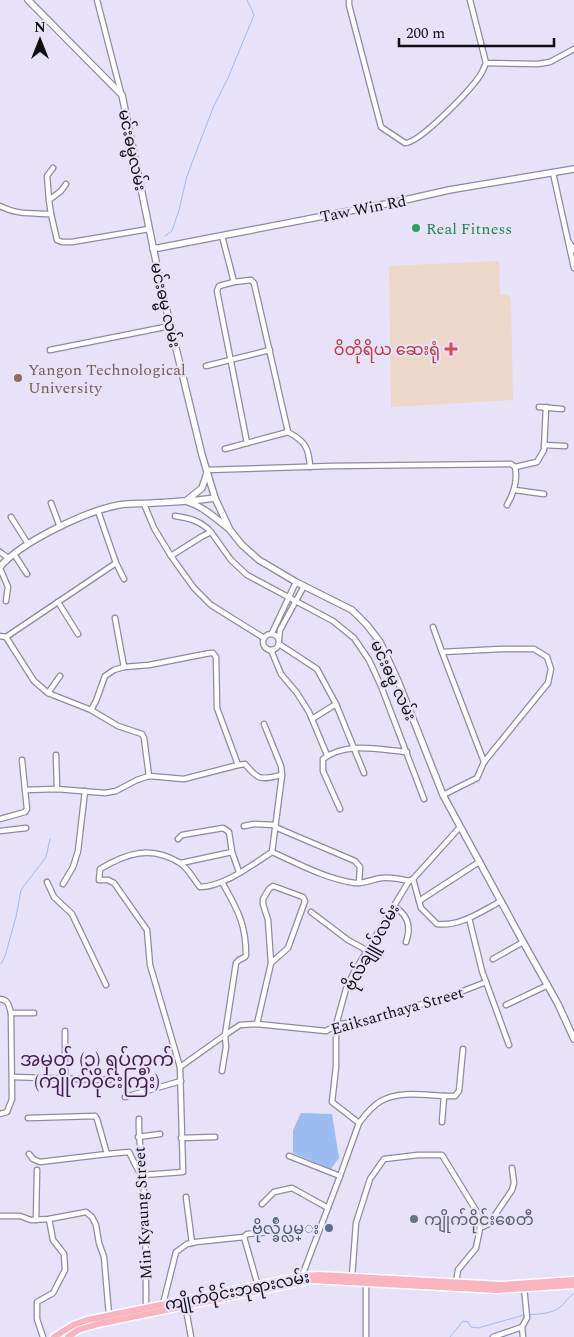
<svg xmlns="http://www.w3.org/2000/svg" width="574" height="1337" font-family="Spectral,'Noto Sans Myanmar',serif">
<rect width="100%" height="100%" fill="#e7e2f8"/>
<polygon fill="#ecd7c9" points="499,261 500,295 508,295 511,298 513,400 391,407 389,266"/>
<polygon fill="#9bbdf1" points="301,1113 332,1114 339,1158 331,1169 293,1153 293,1130"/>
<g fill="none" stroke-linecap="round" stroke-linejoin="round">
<g stroke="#9bbdf1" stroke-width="1">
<polyline points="165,236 172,231 179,210 187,176 213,108 228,78 254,15 247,0"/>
<polyline points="1,964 5,956 16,917 21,890 46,857 50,839"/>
<path d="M528,1315C538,1314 550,1314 559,1308C565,1304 567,1298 573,1294"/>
<polyline points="450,1337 463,1321 468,1322 471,1327 478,1328 524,1315"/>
</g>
<defs>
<g id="minor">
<polyline points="97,0 121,93"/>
<path d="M349,0V5L381,127L405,143C420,143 469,91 479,77C482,73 484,68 486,63"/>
<polyline points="470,0 486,63 538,64 550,62 574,49"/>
<polyline points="553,173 574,268"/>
<polyline points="49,200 47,176 53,168"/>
<path d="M0,206C17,215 32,213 51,214L57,240L62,242H72L149,229"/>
<polyline points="51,214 49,200 61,191 66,184"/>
<polyline points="222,236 234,282 219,286 217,291 247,443"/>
<polyline points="569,242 574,250"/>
<polyline points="234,282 251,280 254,283 288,432"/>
<polyline points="50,350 170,326"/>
<polyline points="206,366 270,350"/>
<polyline points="539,407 562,409"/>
<polyline points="544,445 565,446"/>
<path d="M225,449L288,432C305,441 309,448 310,467"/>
<polyline points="515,467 537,462 544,450 546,407"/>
<path d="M206,470L332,466L511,464L515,467C518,481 514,493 507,505"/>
<polyline points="515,490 544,494"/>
<polyline points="51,503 60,527"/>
<polyline points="144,504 154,528 171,556 194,588 211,605 264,638"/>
<polyline points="98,511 116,563 124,579"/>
<path d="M175,516C189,518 201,521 211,532"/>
<polyline points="11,517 28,544"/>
<polyline points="0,552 8,558"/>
<polyline points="14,554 27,574"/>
<polyline points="171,556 201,537 211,532 231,560 247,575 333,621 354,638 369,660 381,686 424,799"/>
<polyline points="0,568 8,587 6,601"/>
<polyline points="58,602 78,634"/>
<polyline points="115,618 124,667"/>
<polyline points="433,627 442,652 501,649 534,649 547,657 551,669 548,683 484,762 477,778 443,795"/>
<polyline points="272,633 296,582"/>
<circle cx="271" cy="642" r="8"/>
<polyline points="0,636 6,637 34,681 48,693 91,710 118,726 142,734 144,738 149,776"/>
<polyline points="6,637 116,563"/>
<polyline points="279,639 280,630 304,586"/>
<polyline points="279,644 317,669 336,704 364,773"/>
<polyline points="271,650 281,674 297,693 309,712 327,755"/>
<polyline points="442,652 484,762"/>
<polyline points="48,693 60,676"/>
<polyline points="91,710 96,701 105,676 114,670 124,667 149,665 210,653 213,653 216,657 217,708 238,765"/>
<polyline points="312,719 336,704"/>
<polyline points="264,724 281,766 282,775 272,852"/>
<polyline points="56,755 57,789"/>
<path d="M25,790L57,789L105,793L116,791L137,780L149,776L184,779L238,765L245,764C260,782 261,779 282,775"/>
<path d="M340,809L323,771V759C346,741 380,750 407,752"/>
<polyline points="0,819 25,812 27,809 22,760"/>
<polyline points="244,826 254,824 275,825"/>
<polyline points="275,827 355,861 360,867 359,883"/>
<polyline points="0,831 26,828"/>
<polyline points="178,839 182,835 223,828 229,832 232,852 239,872"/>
<path d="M272,852C299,864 326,879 355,883C364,884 373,879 382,878C391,877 400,879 409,881"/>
<polyline points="181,863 232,852"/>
<path d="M413,879L421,908L437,924C460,927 482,911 501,901"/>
<polyline points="47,882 54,897 72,914 106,985"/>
<polyline points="63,884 73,867 78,851 85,791"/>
<polyline points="419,901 479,862"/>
<path d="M394,906C407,915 412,925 406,942"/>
<polyline points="311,912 348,940 368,951"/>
<polyline points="469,918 482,971 509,1045"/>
<polyline points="493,959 523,942"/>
<path d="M0,999C9,1000 9,1006 11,1013L12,1099L7,1112L0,1114"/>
<polyline points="506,1005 548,985"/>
<polyline points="11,1013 34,1013"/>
<polyline points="257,1024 271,963 268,920 263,904 263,899 269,889 273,886 303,897 305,901 288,948 271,963"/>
<polyline points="65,1031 65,1079"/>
<path d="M180,1067L225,1035L236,963L239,960L245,957L246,955C246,923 237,909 222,882"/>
<polyline points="222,1071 226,1047 225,1035 240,1025 257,1024 326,1031 336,1025 370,1019 450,996 486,982"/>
<polyline points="13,1077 109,1080"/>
<polyline points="125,1097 181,1081"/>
<polyline points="28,1118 95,1116 97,1119 107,1154 40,1162 33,1159 29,1154"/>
<path d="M139,1119C138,1138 142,1157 143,1176C146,1220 146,1264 146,1307"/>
<polyline points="442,1122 444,1096"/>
<path d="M359,1123C365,1115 372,1106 381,1101C402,1089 432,1097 455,1096L459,1091L463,1049"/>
<polyline points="138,1137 160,1134"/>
<polyline points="181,1138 215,1137"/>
<path d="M107,1154L129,1152L138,1170L143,1175L183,1172L180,1067L150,965L147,930L114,883L108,880H99L100,869C127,853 151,845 180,863C188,868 194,880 200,887C223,887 252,865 272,852"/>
<polyline points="289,1156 340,1176"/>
<polyline points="186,1197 192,1243"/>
<polyline points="262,1204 274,1192 292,1188 328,1208"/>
<polyline points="0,1216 20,1216 31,1220 49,1219 86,1212 92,1217 96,1225 99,1243 104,1257 109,1315"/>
<polyline points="36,1220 37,1170"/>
<polyline points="480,1228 489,1224 512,1190 514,1183 512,1168"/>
<polyline points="244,1237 258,1286"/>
<polyline points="302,1276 340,1176 359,1123 332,1102 336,1067 336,1025 346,989 353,974 409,881 413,879 460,827"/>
<polyline points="352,1277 356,1223 370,1179 384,1159 418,1155 442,1155 477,1212 480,1228 476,1248 458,1270 456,1283"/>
<polyline points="163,1304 176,1252 187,1244 196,1242 244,1237 247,1234 271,1232"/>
<polyline points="185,1304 191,1337"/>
<polyline points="43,1337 37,1319 37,1302 53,1293 65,1270 64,1254 53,1240 49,1219"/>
<polyline points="366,1337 366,1283"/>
<polyline points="493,1337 522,1327"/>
<polyline points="523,1337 522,1327 527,1318 524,1287"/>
</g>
<g id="secondary">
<polyline points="28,0 122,95 162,291 202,455 215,498 230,530 242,545 259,560 296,582 352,610 367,625 380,642 398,681 443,795 522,940 558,1004 574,1039"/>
<polyline points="153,249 396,202 449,190 574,169"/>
<polyline points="187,500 202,488 207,473"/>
<path d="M188,502C204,507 215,518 228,528"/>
<path d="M0,567C21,542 86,511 119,505C130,503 142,504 153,503C174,502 194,501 215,498"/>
</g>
<g id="primary">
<polyline points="54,1337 73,1325 87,1320 302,1276 319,1275 502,1285 574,1280"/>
<polyline points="68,1337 78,1330 98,1324 312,1280 496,1290 574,1285"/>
</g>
</defs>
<use href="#minor" stroke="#8f8a9e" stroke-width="7"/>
<use href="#secondary" stroke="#8f8a9e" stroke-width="8"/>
<use href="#primary" stroke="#fff" stroke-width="9"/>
<use href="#minor" stroke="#fff" stroke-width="4.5"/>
<use href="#secondary" stroke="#fff" stroke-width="5.5"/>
<use href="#primary" stroke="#fab4c0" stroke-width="6"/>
</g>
<circle fill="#2e9e5b" stroke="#e7e2f8" stroke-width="2" cx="416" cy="228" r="5"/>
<path fill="#e0444e" stroke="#e7e2f8" stroke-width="2" d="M448.5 341.5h5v5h5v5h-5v5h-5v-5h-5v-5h5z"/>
<circle fill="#8d6e63" stroke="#e7e2f8" stroke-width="2" cx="18" cy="378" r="5"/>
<circle fill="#6b7280" stroke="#e7e2f8" stroke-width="2" cx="414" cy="1219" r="5"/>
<circle fill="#5c6f8a" stroke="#e7e2f8" stroke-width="2" cx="329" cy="1228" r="5"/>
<g text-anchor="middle" stroke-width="4.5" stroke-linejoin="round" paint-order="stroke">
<g font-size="16" fill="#110f16" stroke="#e7e2f8">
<text transform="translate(133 150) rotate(78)" y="6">မင်းဓမ္မလမ်း</text>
<text transform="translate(363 208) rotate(-11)" y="6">Taw Win Rd</text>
<text transform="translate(166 305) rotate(77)" y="6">မင်းဓမ္မ လမ်း</text>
<text transform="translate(394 680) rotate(65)" y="6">မင်းဓမ္မ လမ်း</text>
<text transform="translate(371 947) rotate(-61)" y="6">ဗိုလ်ချူပ်လမ်း</text>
<text transform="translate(397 1010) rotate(-16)" y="6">Eaiksarthaya Street</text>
<text transform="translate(142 1213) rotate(-93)" y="6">Min Kyaung Street</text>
<text transform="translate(237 1290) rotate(-11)" y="6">ကျိုက်ဝိုင်းဘုရားလမ်း</text>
</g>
<g font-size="16" fill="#27864d" stroke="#e7e2f8" text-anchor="start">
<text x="426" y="234">Real Fitness</text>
</g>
<g font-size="16" fill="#be3a42" stroke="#e7e2f8" text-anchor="end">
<text x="440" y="355">ဝိတိုရိယ ဆေးရုံ</text>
</g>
<g font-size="16" fill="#785e54" stroke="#e7e2f8" text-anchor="start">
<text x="28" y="375">Yangon Technological<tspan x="28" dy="18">University</tspan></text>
</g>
<g font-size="16" fill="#5b616d" stroke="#e7e2f8" text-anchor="start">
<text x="424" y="1225">ကျိုက်ဝိုင်းစေတီ</text>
</g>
<g font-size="16" fill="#4e5e75" stroke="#e7e2f8" text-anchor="end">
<text x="319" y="1234">ဗိုလ္ခ်ဳပ္လမ္း</text>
</g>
<g font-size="19" fill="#421e55" stroke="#e7e2f8">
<text x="97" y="1066">အမှတ် (၃) ရပ်ကွက်<tspan x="97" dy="22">(ကျိုက်ဝိုင်းကြီး)</tspan></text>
</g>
</g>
<g transform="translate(40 40)" stroke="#e7e2f8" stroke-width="4" paint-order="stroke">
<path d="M0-4L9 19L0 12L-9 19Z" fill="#110f16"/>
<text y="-8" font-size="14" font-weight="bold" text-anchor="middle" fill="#110f16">N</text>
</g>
<path d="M399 38v8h155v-8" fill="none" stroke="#110f16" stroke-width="2.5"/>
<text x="406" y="38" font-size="15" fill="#110f16" stroke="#e7e2f8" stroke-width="4" paint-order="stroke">200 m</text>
</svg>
